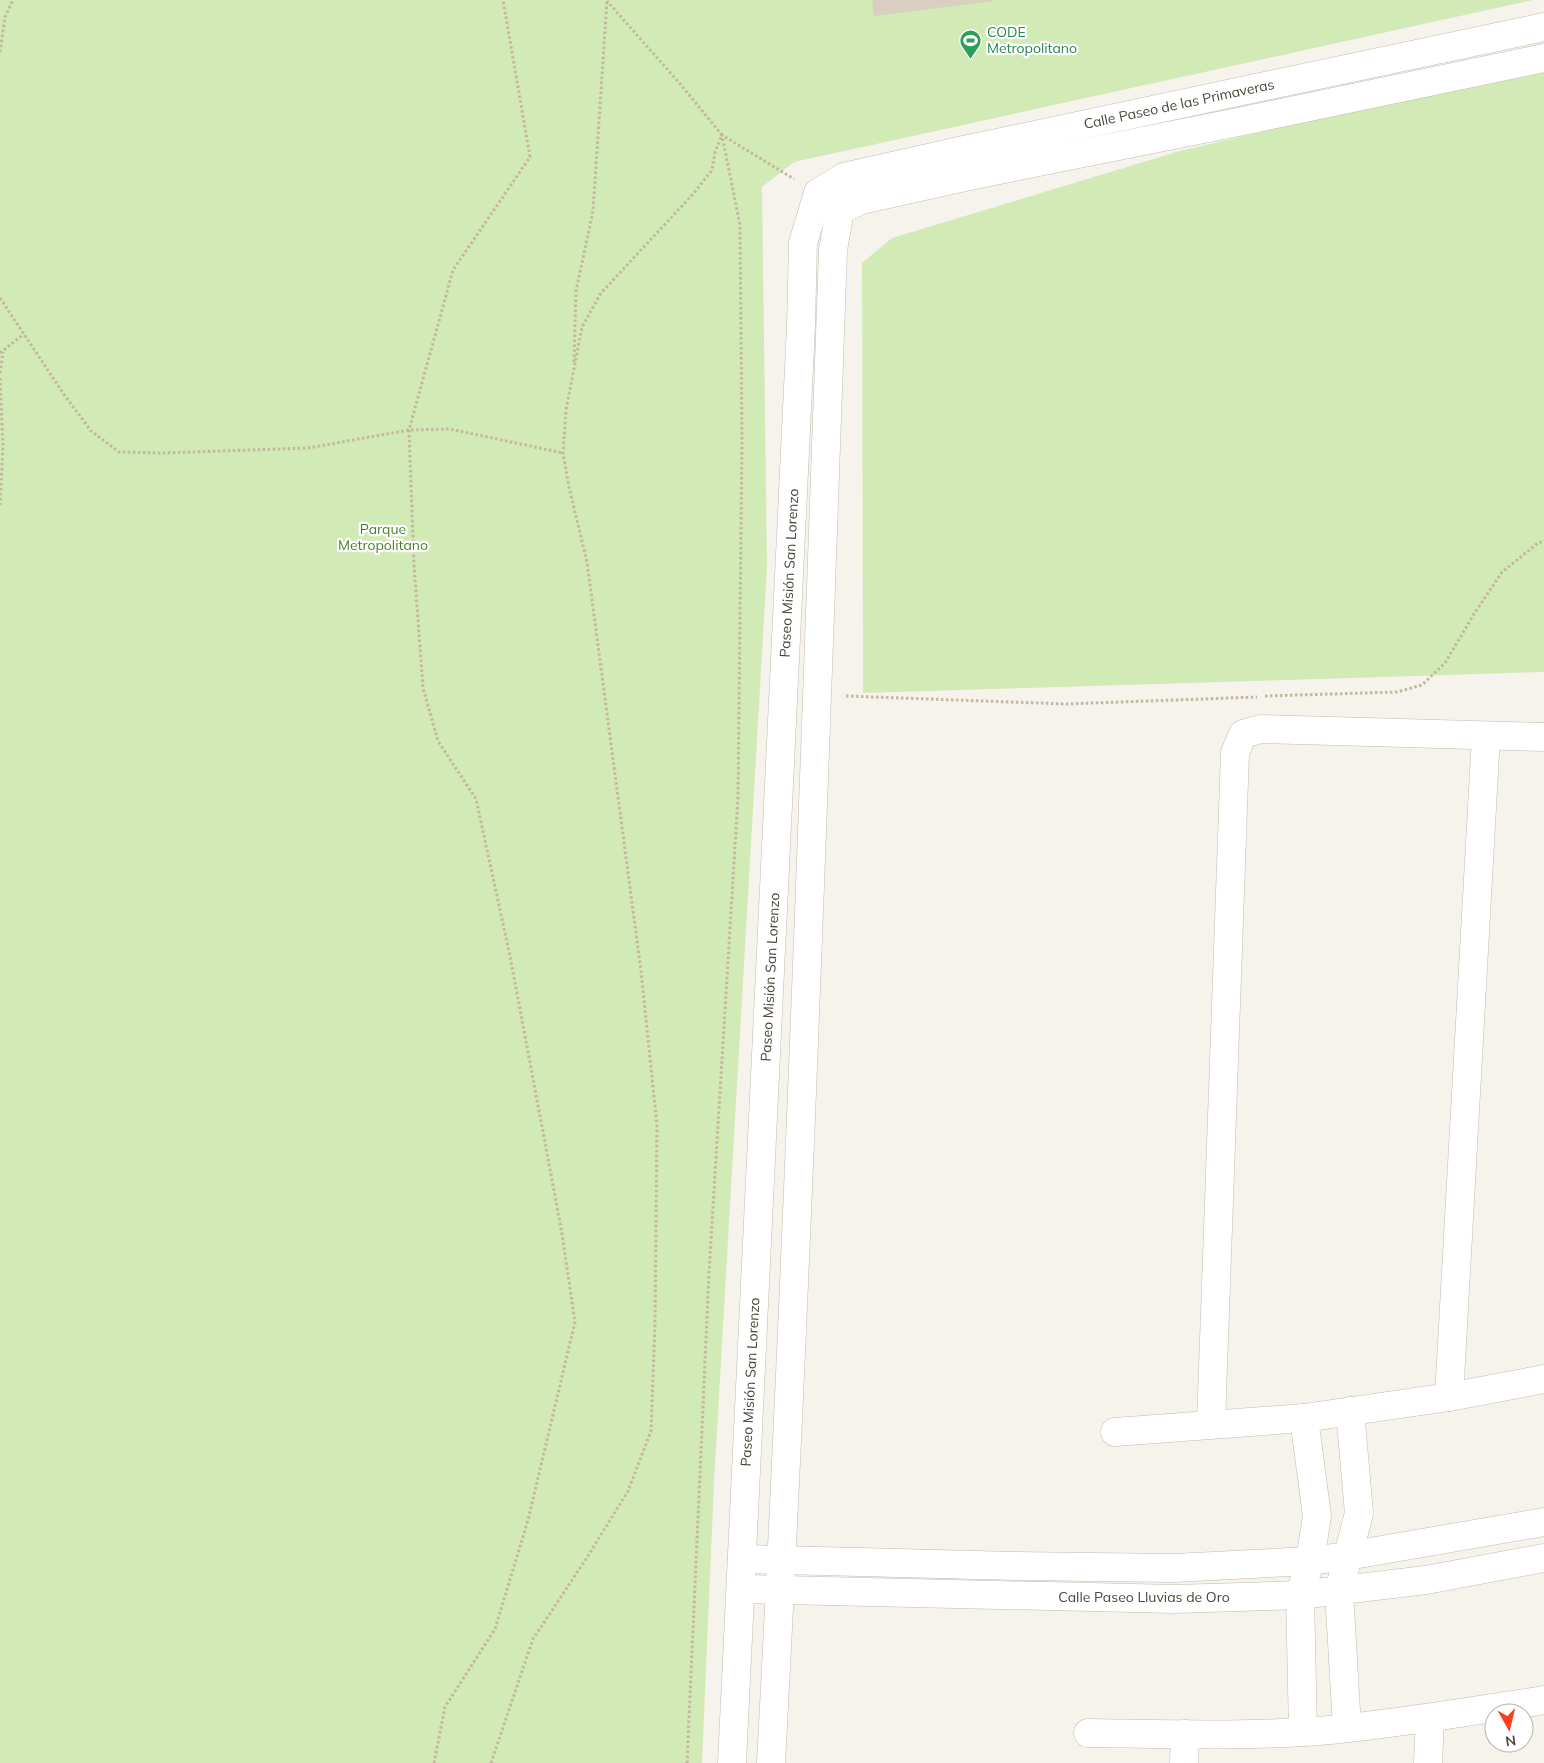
<svg xmlns="http://www.w3.org/2000/svg" width="1544" height="1763" font-family="Mulish,sans-serif">
<rect width="100%" height="100%" fill="#f6f3ec"/>
<g fill="#d2eab5">
<polygon points="0,0 1533,0 794,162 762,187 767,567 714,1482 702,1763 0,1763"/>
<polygon points="1544,71 1544,672 863,693 862,263 892,238 1180,151 1376,105"/>
</g>
<polygon fill="#d8cfc1" points="872,0 993,0 993,1 874,16"/>
<g fill="none" stroke-linecap="round" stroke-linejoin="round">
<defs>
<g id="street">
<polyline points="818,193 844,177 964,150 1544,27"/>
<polyline points="840,210 861,200 969,176 1238,122 1544,58"/>
<polyline points="1449,1397 1486,736"/>
<polyline points="1211,1424 1235,753 1243,734 1261,729 1544,737"/>
<polyline points="1115,1432 1304,1418 1449,1397 1544,1379"/>
<polyline points="742,1559 1015,1566 1174,1568 1310,1561 1347,1556 1544,1522"/>
<polyline points="741,1589 1175,1599 1300,1595 1426,1580 1544,1558"/>
<polyline points="1347,1728 1339,1591 1359,1513 1350,1411"/>
<polyline points="1303,1731 1300,1595 1310,1561 1317,1516 1304,1418"/>
<path d="M1088,1733C1167,1734 1250,1737 1330,1730C1402,1723 1473,1711 1544,1700"/>
<polyline points="732,1763 801,326 803,243 818,193"/>
<path d="M771,1763C798,1259 815,755 833,250L840,210"/>
<polyline points="1184,1763 1185,1734"/>
<polyline points="1428,1763 1430,1718"/>
</g>
</defs>
<use href="#street" stroke="#c2bbae" stroke-width="29"/>
<g stroke="#c4b79f" stroke-width="3" stroke-dasharray="2.5 2.5" stroke-linecap="butt">
<polyline points="0,52 5,17 13,0"/>
<polyline points="0,298 63,393 91,431 119,452 163,453 308,448 409,430 450,429 563,453"/>
<polyline points="0,353 24,334"/>
<polyline points="574,362 576,291 593,211 607,1"/>
<polyline points="0,373 3,352"/>
<polyline points="0,378 3,446 0,505"/>
<polyline points="846,696 1066,704 1257,697"/>
<polyline points="1265,696 1397,692 1422,685 1445,663 1474,614 1502,572 1538,543 1544,541"/>
<polyline points="434,1763 445,1707 495,1629 528,1520 575,1322 561,1228 510,956 476,799 438,741 423,688 414,565 409,430 453,270 530,157 503,0"/>
<polyline points="491,1763 533,1639 586,1559 628,1491 651,1431 655,1324 657,1125 641,971 587,562 569,487 563,453 566,410 582,327 601,293 694,193 712,170 715,152 722,135 681,85 607,1"/>
<polyline points="687,1763 709,1273 738,797 742,441 740,225 722,135 794,179"/>
</g>
<use href="#street" stroke="#fff" stroke-width="28"/>
</g>
<defs>
<symbol id="stadium-pin" viewBox="-11 -11 22 30"><path d="M0 17L-7.5 6A9.5 9.5 0 1 1 7.5 6Z" fill="#2e9e5b" stroke="#fff"/><path d="M0-5a6.5 5 0 1 0 0 10a6.5 5 0 1 0 0-10ZM-3.5-1.8h7v3.6h-7Z" fill="#fff"/></symbol>
</defs>
<g fill-rule="evenodd">
<use href="#stadium-pin" x="958" y="28" width="25" height="34"/>
</g>
<g text-anchor="middle" stroke-width="4.5" stroke-linejoin="round" paint-order="stroke">
<g font-size="14" fill="#27864d" stroke="#fff" text-anchor="start">
<text x="987" y="37">CODE<tspan x="987" dy="16">Metropolitano</tspan></text>
</g>
<g font-size="14" fill="#4b4439" stroke="#fff">
<text transform="translate(1179 104) rotate(-12)" y="5">Calle Paseo de las Primaveras</text>
<text transform="translate(789 573) rotate(-87)" y="5">Paseo Misión San Lorenzo</text>
<text transform="translate(770 977) rotate(-87)" y="5">Paseo Misión San Lorenzo</text>
<text transform="translate(750 1382) rotate(-87)" y="5">Paseo Misión San Lorenzo</text>
<text x="1144" y="1602">Calle Paseo Lluvias de Oro</text>
</g>
<g font-size="14" fill="#4a7f2a" stroke="#fff">
<text x="383" y="534">Parque<tspan x="383" dy="16">Metropolitano</tspan></text>
</g>
</g>
<g transform="translate(1509 1728) rotate(172)"><circle r="24" fill="#ffffff" stroke="#b7b4b0"/>
<path d="M0-4L9 19L0 12L-9 19Z" fill="#fc3f1d"/>
<text y="-8" font-size="14" font-weight="bold" text-anchor="middle" fill="#4b4439">N</text>
</g>
</svg>
